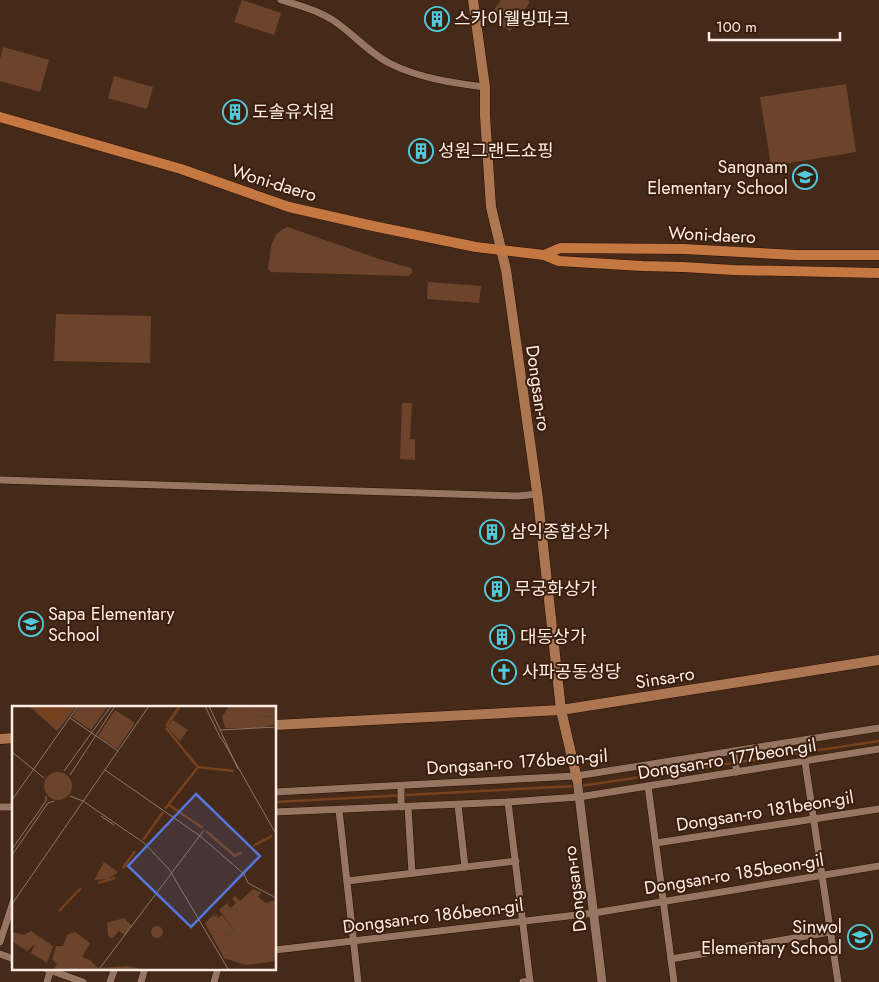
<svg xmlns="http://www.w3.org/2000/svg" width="879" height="982" font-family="Jost,'Noto Sans KR',sans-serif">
<rect width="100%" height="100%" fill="#452919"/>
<g fill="#6c442c">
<polygon points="242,0 281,13 274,35 234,22"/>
<polygon points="501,0 528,0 530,2 510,31 489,17"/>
<polygon points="3,47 49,60 40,92 0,81 0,59"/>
<polygon points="114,76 153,87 147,109 108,98"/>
<polygon points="846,84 856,152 771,166 760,97"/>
<path d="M288,227L379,259L411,268L413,272L408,276L271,272L268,269C271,251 269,234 288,227Z"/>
<polygon points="428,282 481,286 479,303 427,299"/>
<polygon points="56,314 151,316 150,363 54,361"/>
<polygon points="402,403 412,403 410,439 415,439 415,460 400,459"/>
</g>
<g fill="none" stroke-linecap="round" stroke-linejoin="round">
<g stroke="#78411e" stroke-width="2.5">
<polyline points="581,786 879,741"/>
<polyline points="275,802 576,786"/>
</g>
<defs>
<g id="minor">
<path d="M281,0C301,6 321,11 337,23C355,36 370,53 389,63C418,78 453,83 485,87"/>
<polyline points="0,480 518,496 537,494"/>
<polyline points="733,751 737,772"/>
<polyline points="805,762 838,982"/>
<polyline points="401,786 401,807"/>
<polyline points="648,786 674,982"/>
<polyline points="275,792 576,776 879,728"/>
<polyline points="508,802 530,982"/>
<polyline points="458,805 465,867"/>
<polyline points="0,807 14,807"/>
<polyline points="408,807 412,873"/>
<polyline points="339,810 358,982"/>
<polyline points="275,812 508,802 579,797 879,749"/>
<polyline points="656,843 879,809"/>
<polyline points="347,881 516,861"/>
<polyline points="0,942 14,899"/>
<polyline points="275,950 594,913 879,866"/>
<polyline points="0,954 14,959"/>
<polyline points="671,959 830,932"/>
<polyline points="44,968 83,982"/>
<polyline points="47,982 51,968"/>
<polyline points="110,982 115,968"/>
<polyline points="141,982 145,968"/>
<polyline points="214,982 218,968"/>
<polyline points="523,982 530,981"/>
</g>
<polyline id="tertiary" points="577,779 602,982"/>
<g id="secondary">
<polyline points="473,0 485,87 485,116 491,207 506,270 538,499 561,710 577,779"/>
<polyline points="275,725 561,710 879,660"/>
<polyline points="0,739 14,738"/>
</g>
<g id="primary">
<polyline points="0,117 181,169 289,207 373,226 476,247 544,255 559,261 642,266 683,267 733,270 879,273"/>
<polyline points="544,255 560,248 684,249 797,255 879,255"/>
</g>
</defs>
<use href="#minor" stroke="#2b1103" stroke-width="8"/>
<use href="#tertiary" stroke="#2b1103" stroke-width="10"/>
<use href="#secondary" stroke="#2b1103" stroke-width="11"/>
<use href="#primary" stroke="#2b1103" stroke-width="11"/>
<use href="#minor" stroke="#967663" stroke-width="7"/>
<use href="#tertiary" stroke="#967663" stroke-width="9"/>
<use href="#secondary" stroke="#ad7652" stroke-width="10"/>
<use href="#primary" stroke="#c57742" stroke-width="10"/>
</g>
<defs>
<symbol id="building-ring" viewBox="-11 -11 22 22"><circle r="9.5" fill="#3a1f0f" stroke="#53cadc" stroke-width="1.5"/><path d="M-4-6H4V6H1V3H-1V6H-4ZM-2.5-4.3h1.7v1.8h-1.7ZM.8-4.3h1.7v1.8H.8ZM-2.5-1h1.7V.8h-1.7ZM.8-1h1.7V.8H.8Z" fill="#53cadc"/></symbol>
<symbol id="school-ring" viewBox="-11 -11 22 22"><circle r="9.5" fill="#3a1f0f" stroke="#53cadc" stroke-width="1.5"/><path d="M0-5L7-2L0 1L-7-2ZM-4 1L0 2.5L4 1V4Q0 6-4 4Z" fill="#53cadc"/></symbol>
<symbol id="church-ring" viewBox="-11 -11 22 22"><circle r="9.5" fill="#3a1f0f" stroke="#53cadc" stroke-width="1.5"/><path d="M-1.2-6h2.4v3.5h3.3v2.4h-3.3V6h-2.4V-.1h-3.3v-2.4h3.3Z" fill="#53cadc"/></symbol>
</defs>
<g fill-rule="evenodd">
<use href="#building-ring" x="423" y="5" width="28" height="28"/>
<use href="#building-ring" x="221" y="98" width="28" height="28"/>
<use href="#building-ring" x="407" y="137" width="28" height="28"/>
<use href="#school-ring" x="791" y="163" width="28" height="28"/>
<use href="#building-ring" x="478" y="518" width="28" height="28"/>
<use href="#building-ring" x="483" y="575" width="28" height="28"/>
<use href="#school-ring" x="17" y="610" width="28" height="28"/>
<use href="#building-ring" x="488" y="623" width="28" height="28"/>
<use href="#church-ring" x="490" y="658" width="28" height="28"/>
<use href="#school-ring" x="846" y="923" width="28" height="28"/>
</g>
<g text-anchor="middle" stroke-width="4" stroke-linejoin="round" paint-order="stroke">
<g font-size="18" fill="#ffece2" stroke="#3a1f0f" text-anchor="start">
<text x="454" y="25">스카이웰빙파크</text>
<text x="252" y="118">도솔유치원</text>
<text x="438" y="157">성원그랜드쇼핑</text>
<text x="788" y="173" text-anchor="end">Sangnam<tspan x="788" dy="21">Elementary School</tspan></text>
<text x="510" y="538">삼익종합상가</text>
<text x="514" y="595">무궁화상가</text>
<text x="48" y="620">Sapa Elementary<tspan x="48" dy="21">School</tspan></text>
<text x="520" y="643">대동상가</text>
<text x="522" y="678">사파공동성당</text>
<text x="842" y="933" text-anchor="end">Sinwol<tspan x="842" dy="21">Elementary School</tspan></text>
</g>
<g font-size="18" fill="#ffece2" stroke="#3a1f0f">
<text transform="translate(274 183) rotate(17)" y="6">Woni-daero</text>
<text transform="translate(712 235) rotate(3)" y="6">Woni-daero</text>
<text transform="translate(538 388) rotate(82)" y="6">Dongsan-ro</text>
<text transform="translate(665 678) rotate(-9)" y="6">Sinsa-ro</text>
<text transform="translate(727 759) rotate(-9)" y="6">Dongsan-ro 177beon-gil</text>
<text transform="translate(517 762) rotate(-4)" y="6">Dongsan-ro 176beon-gil</text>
<text transform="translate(765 811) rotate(-9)" y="6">Dongsan-ro 181beon-gil</text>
<text transform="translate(734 874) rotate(-9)" y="6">Dongsan-ro 185beon-gil</text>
<text transform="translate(575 889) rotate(-97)" y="6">Dongsan-ro</text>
<text transform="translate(433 916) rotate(-7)" y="6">Dongsan-ro 186beon-gil</text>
</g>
</g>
<g transform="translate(12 706)">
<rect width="264" height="264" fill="#452919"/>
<path d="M17,0H65L45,25ZM67,0H96L79,24L60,11ZM217,0H236L243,10L264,11V18L248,22H213L210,11ZM103,4L123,17L105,43L86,30ZM161,14L176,24L168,35L155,21ZM32 80a14 14 0 1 1 28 0a14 14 0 1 1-28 0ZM92,156L106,166L96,173L82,174ZM206,208L205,212L210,209L222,224L217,230L201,212ZM112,212L120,220L113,229L107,225L100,233L96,230L95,217ZM139 226a6 6 0 1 1 12 0a6 6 0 1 1-12 0Z" fill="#6c442c"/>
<path d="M236,0H264V11L243,10ZM241,183L249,186L246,191L254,197L264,194V255L234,259L212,252L193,217L205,206L201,212L217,230L222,224L207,204L219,194L215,198L219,202L224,197L220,193L223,190L228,195ZM63,226L78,237L70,251L78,254L86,262L116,260L129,263H42L45,258L40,254L44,240H51L55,229Z" fill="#6c442c"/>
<path d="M19,225L41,240L35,257L19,247L23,238L15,245L0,235V226L12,229Z" fill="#6c442c"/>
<path d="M21,0H60L40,18Z" fill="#78411e"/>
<path fill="none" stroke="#78411e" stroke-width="2.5" d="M154,20L168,0M154,22L185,60M157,99L191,122M153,103L186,61L222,65M194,125L223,150L230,146M131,134L151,106M241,140L260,130M111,162L123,145M86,177L103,172M47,205L69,182"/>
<path fill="none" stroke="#8f7769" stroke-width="1" d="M193,0L209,33M197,0L226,63M58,12L106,45M208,24L264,21M210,33L264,128M0,46L32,72M93,64L188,130L232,168L236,177L264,192M52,65L99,0M58,69L103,0M58,90L71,95L132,137L157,163L216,263M0,94L66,0M89,110L102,119M0,143L34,95V90M0,149L36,97L42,95M0,198L137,0M88,262L192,124"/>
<path fill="#5676da" fill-opacity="0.15" stroke="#5676da" stroke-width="2.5" d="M184,88L248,150L179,221L116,160Z"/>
<rect width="264" height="264" fill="none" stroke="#ffece2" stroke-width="2.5"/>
</g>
<path d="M709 32v8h131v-8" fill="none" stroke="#ffece2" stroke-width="2.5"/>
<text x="716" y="32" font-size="15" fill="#ffece2" stroke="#3a1f0f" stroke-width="4" paint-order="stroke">100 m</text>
</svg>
